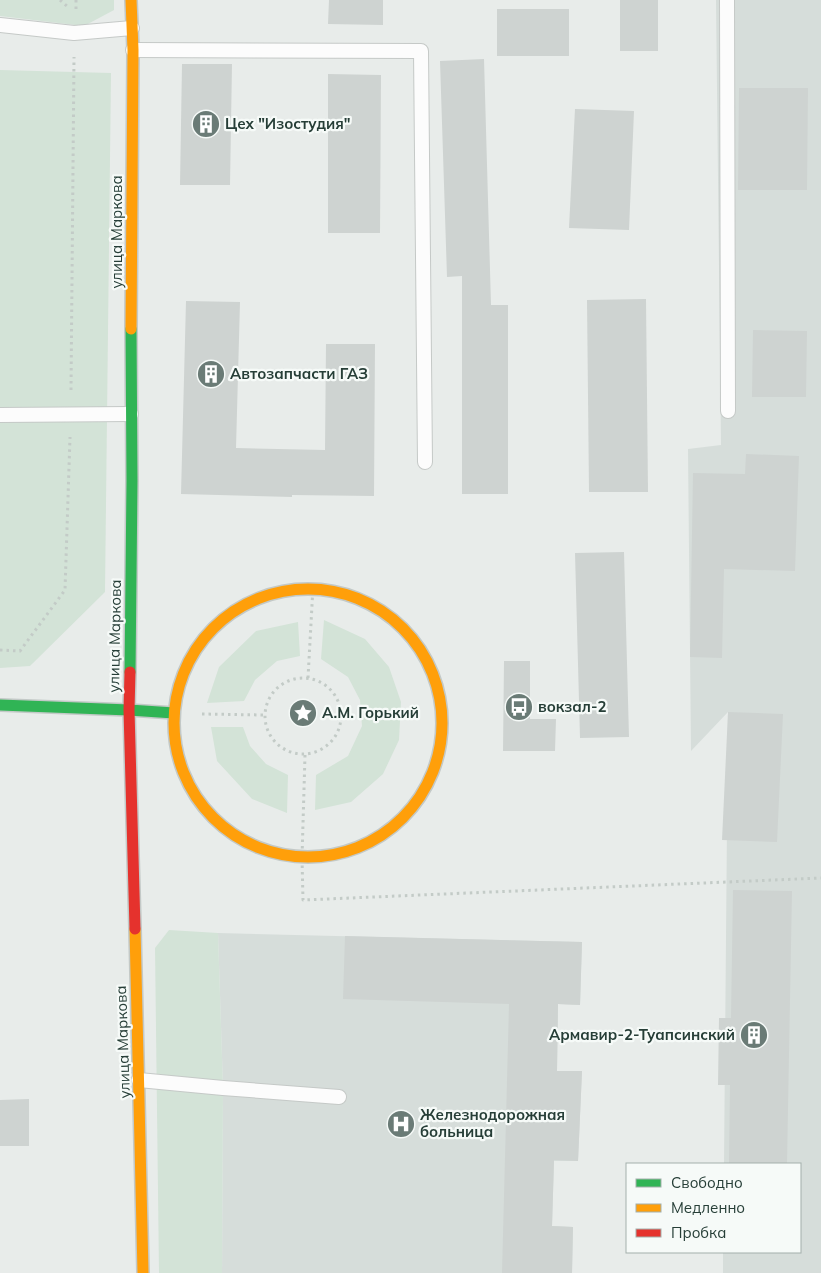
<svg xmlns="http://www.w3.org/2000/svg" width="821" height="1273" font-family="Mulish,sans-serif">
<rect width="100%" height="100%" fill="#e8ecea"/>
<g fill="#d6ddda">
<polygon points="716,0 821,0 821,1273 723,1273 723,1252 800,1252 800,1164 724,1164 728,712 691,751 688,449 721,445"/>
<polygon points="218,933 582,942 580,1005 558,1004 557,1071 582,1071 578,1161 554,1161 552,1226 573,1227 572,1273 222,1273 223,1088"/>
</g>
<g fill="#d3e3d7">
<polygon points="0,0 114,0 114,10 84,26 0,16"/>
<polygon points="0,70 111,73 105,592 30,666 0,668"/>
<polygon points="324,620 365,639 389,667 401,702 399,740 383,774 351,802 315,810 316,775 348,756 362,726 360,700 348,677 321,659"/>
<polygon points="298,622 300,656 277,661 255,680 244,701 207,703 219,667 256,631"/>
<polygon points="211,727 243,727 250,746 266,764 288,775 287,813 252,799 217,761"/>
<polygon points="169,930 218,933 223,1088 222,1273 159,1273 155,948"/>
</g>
<g fill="#ced3d1">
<polygon points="329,0 383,0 383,25 328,24"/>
<rect x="620" y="0" width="38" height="51"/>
<rect x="497" y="9" width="72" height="47"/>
<polygon points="484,59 491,305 508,305 508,494 462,494 462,276 447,277 440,61"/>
<polygon points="182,64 232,64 230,185 180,185"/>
<polygon points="328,74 381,75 380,233 328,233"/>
<polygon points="739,88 808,88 807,190 738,190"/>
<polygon points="575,109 634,111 629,230 569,228"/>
<polygon points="646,299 648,492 589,492 587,300"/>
<polygon points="186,301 240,302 236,448 325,450 326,344 375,344 374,496 292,495 292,497 181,494"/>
<polygon points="753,330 807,331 806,397 752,397"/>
<polygon points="746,454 799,456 795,571 724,569 722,658 690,657 693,473 745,474"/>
<polygon points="624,552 629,737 580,738 575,553"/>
<polygon points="504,661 530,661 530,719 556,719 555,751 503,751"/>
<polygon points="728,712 783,714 777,842 722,840"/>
<polygon points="733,890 792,891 787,1164 729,1164 730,1085 718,1085 719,1018 731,1018"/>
<polygon points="345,936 582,942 580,1005 558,1004 557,1071 582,1071 578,1161 554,1160 552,1226 573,1227 572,1273 502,1273 509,1004 343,999"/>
<polygon points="29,1099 29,1146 0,1146 0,1100"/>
</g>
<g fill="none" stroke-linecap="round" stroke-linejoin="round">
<defs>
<g id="lane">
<polyline points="727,0 728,411"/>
<polyline points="0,25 74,33 132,28"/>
<polyline points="133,50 421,51 425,462"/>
<polyline points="0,415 131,414"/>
<polyline points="139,1080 223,1088 339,1097"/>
</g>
<g id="fast">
<polyline points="130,672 132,481 131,329"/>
<polyline points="0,705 129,710 174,713"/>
</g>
<g id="slow">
<polyline points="131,0 133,50 131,329"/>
<circle cx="308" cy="723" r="134"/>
<polyline points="135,929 143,1273"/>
</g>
<polyline id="jam" points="130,672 129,710 135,929"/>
</defs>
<use href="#lane" stroke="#c5c9c7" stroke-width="16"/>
<use href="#fast" stroke="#c3c9c7" stroke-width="14"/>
<use href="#slow" stroke="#c3c9c7" stroke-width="14"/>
<use href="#jam" stroke="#c3c9c7" stroke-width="14"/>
<g stroke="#c3cbc7" stroke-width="3" stroke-dasharray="2.5 4" stroke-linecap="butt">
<polyline points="60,0 68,7"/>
<polyline points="76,9 76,0"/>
<polyline points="71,390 74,57"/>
<polyline points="0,650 20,651 65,590 70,437"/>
<circle cx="303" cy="716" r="38"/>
<polyline points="308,678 313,587"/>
<polyline points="202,714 264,715"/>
<polyline points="305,755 302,858 303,900 821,878"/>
</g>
<use href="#lane" stroke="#fcfcfc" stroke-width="14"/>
<use href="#fast" stroke="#30b455" stroke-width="11"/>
<use href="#slow" stroke="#ff9f0a" stroke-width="11"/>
<use href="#jam" stroke="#e5322d" stroke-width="11"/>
</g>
<defs>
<symbol id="building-disc" viewBox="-11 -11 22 22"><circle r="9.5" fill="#6a7b76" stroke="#f6faf8"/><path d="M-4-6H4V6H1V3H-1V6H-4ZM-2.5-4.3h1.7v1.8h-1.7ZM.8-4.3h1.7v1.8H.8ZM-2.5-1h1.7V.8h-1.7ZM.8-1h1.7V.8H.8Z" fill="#fff"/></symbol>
<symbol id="bus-disc" viewBox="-11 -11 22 22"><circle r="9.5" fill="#6a7b76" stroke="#f6faf8"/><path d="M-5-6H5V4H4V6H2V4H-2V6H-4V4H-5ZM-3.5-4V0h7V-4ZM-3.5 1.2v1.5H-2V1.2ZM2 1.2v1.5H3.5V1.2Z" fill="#fff"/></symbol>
<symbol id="sight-disc" viewBox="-11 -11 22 22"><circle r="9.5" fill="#6a7b76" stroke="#f6faf8"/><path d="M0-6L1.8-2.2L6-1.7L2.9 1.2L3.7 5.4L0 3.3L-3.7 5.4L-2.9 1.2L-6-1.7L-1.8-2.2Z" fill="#fff"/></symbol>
<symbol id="hospital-disc" viewBox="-11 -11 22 22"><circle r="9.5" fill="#6a7b76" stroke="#f6faf8"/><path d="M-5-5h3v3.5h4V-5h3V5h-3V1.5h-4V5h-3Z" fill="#fff"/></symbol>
</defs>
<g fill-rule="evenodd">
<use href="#building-disc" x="190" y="108" width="32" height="32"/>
<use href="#building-disc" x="195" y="358" width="32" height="32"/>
<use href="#bus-disc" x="503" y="691" width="32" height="32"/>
<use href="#sight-disc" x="287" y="697" width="32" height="32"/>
<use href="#building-disc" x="738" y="1019" width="32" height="32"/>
<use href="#hospital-disc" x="385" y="1108" width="32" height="32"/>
</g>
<g text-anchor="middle" stroke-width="4.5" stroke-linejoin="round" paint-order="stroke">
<g font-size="15" font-weight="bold" fill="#263e37" stroke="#f6faf8" text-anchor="start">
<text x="225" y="129">Цех "Изостудия"</text>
<text x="230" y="379">Автозапчасти ГАЗ</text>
<text x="538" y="712">вокзал-2</text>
<text x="322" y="718">А.М. Горький</text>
<text x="735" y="1040" text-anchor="end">Армавир-2-Туапсинский</text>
<text x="420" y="1120">Железнодорожная<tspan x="420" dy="17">больница</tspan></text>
</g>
<g font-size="15" fill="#263e37" stroke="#f6faf8">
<text transform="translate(117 232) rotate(-90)" y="5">улица Маркова</text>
<text transform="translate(115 636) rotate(-89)" y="5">улица Маркова</text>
<text transform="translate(123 1042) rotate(-92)" y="5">улица Маркова</text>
</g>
</g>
<rect x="626" y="1163" width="175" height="90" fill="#f6faf8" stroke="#a3afab"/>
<rect x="636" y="1179" width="25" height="8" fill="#30b455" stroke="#a3afab"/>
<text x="671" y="1188" font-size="15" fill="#263e37">Свободно</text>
<rect x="636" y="1204" width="25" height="8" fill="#ff9f0a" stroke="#a3afab"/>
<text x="671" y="1213" font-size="15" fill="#263e37">Медленно</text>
<rect x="636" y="1229" width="25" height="8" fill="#e5322d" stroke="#a3afab"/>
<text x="671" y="1238" font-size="15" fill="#263e37">Пробка</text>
</svg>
